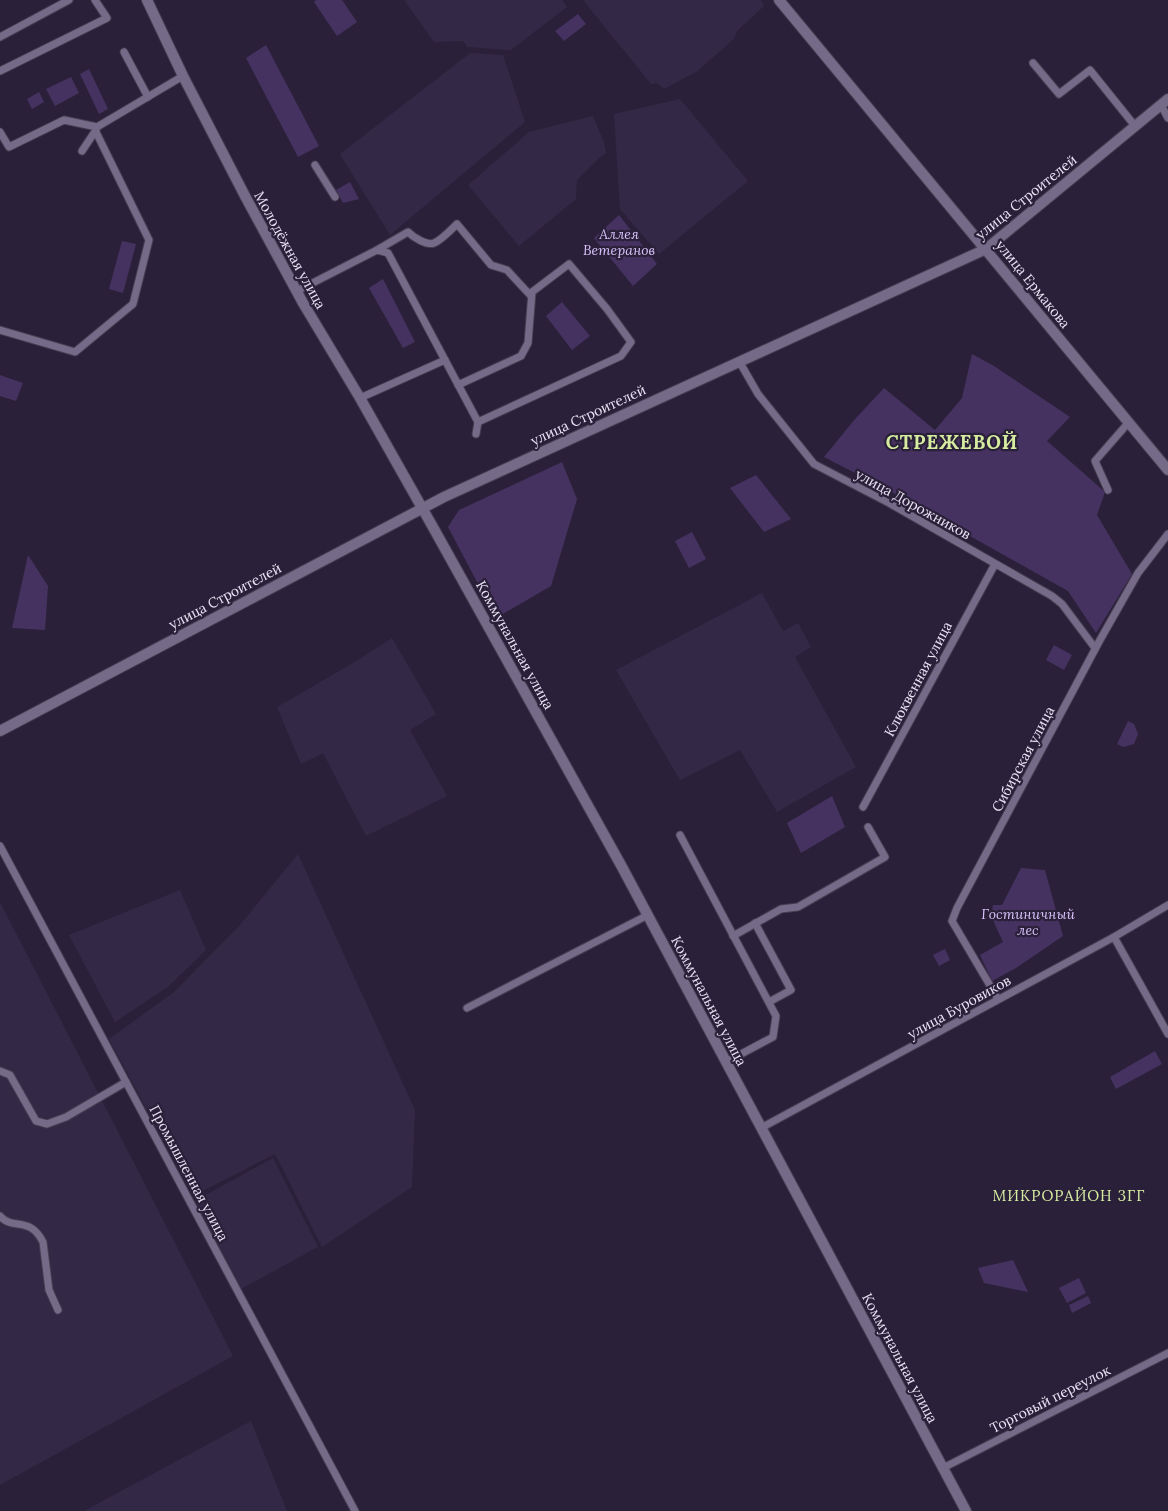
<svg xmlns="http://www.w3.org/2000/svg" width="1168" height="1511" font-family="Lora,serif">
<rect width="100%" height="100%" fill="#2a2039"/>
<g fill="#342847">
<polygon points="404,0 562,0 567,7 511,50 467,47 463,41 434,42"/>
<polygon points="583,0 761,0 764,6 737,31 734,39 696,72 664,89 657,83 651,84"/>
<polygon points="470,53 503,55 525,122 390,235 340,154"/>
<polygon points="680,99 748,181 659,254 620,209 614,114"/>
<polygon points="593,116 604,142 606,153 598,159 577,180 576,199 519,246 468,185 529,132"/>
<polygon points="762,593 783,631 798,623 811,647 795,657 856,767 777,812 740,750 680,780 616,670"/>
<polygon points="392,638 436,714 410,730 447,796 366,836 323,753 301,764 277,707 353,663"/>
<polygon points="298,854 415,1110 412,1187 322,1247 275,1154 193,1196 109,1039 174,992 239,926"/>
<polygon points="180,890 206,950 169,986 115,1022 69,935"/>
<polygon points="0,902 233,1356 0,1485"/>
<polygon points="273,1158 318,1247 241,1289 195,1201"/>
<polygon points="251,1421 287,1511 84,1511"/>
</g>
<g fill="#453260">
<polygon points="316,0 342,0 357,22 337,36 314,2"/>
<polygon points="578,14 586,24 564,41 555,31"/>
<polygon points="266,45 319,146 298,157 246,58"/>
<polygon points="89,69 108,109 99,114 80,74"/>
<polygon points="71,77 79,93 55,106 46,89"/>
<polygon points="39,92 44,102 32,109 27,99"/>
<polygon points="350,182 359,199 343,203 336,190"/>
<polygon points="619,215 657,264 633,286 594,238"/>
<polygon points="122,241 136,244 123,293 109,289"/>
<polygon points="383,279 415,342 403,348 369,288"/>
<polygon points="562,302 590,336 572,350 546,316"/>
<polygon points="972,354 994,366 1070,417 1047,441 1105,492 1097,515 1132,574 1096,633 1068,591 888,490 824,457 855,419 884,388 935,430 962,398"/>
<polygon points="0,375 23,383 16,401 0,396"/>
<polygon points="562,462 577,499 551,586 496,618 448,527 459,510"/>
<polygon points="756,475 791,519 764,532 730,488"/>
<polygon points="692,532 706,559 689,568 675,541"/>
<polygon points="28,555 48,586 45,630 12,628"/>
<polygon points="1054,645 1072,655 1064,670 1046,660"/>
<polygon points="1128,721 1134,724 1138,734 1134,744 1123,747 1117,744"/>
<polygon points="832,796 845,827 801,853 787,823"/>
<polygon points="1021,868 1045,870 1063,936 1016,968 992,981 980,955 1003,942 991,916 993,905 1002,905"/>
<polygon points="945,949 950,960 939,966 933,955"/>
<polygon points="1155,1051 1162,1064 1116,1089 1110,1077"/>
<polygon points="1013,1260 1028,1292 984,1283 978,1268"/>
<polygon points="1079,1278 1086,1293 1067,1303 1059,1288"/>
<polygon points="1088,1296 1091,1303 1072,1313 1069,1305"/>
</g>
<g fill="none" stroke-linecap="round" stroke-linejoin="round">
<defs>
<g id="street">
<polyline points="0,37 69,0"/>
<polyline points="124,52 148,97"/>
<polyline points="1033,63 1059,94 1090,70 1135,126"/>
<polyline points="0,71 107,18 95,0"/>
<polyline points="1161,105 1168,118"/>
<polyline points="0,132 9,147 64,120 97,127 183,76"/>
<polyline points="82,151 96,130"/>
<polyline points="315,165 335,197"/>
<path d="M377,250L408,232C413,237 427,246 434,243C440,241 452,229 457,224L491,265L507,270L531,296"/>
<polyline points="297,291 377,250 388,253 478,422 621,356 631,342 607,309 569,264 532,292 528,343 521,356 458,385"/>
<polyline points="0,330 75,352 133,304 149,240 96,132"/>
<polyline points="739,361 758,394 814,464 889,503 1052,596 1062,604 1095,648"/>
<polyline points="360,398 445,360"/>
<polyline points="476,434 478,422"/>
<polyline points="1108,490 1095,461 1129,422"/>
<polyline points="863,807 995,564"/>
<polyline points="680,835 776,1016 773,1037 726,1062"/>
<polyline points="0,846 355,1511"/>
<polyline points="755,923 791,990 769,1002"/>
<polyline points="733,936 781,909 798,907 885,857 868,827"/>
<polyline points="1114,937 1168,1034"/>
<polyline points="998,999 952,921 957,908 1100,640 1138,573 1168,534"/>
<polyline points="467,1008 648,915"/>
<polyline points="0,1071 10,1075 36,1121 47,1124 66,1117 126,1082"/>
<polyline points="761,1128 1114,937 1168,905"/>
<path d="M0,1216C13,1231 29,1215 43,1242L49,1290L58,1310"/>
<polyline points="943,1468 1168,1353"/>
</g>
<g id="secondary">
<polyline points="147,0 183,76 245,196 303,303 360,398 434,529 622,867 966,1511"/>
<polyline points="779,0 1168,470"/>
<polyline points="0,731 444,497 986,249 1168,99"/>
</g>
</defs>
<use href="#street" stroke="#473e53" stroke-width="9"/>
<use href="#secondary" stroke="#473e53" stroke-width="12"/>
<use href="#street" stroke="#756b88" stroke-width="7"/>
<use href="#secondary" stroke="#756b88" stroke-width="10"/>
</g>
<g text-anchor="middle" stroke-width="4.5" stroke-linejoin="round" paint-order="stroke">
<g font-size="14" fill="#eae4f5" stroke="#2a2039">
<text transform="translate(1026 197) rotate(-39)" y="5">улица Строителей</text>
<text transform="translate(290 250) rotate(61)" y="5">Молодёжная улица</text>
<text transform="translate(1033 284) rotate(51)" y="5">улица Ермакова</text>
<text transform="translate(588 415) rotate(-25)" y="5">улица Строителей</text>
<text transform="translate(913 504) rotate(29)" y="5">улица Дорожников</text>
<text transform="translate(225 596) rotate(-28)" y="5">улица Строителей</text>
<text transform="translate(515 645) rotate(61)" y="5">Коммунальная улица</text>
<text transform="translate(918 679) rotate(-62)" y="5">Клюквенная улица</text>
<text transform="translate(1023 759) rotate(-62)" y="5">Сибирская улица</text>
<text transform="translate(709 1001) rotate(62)" y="5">Коммунальная улица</text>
<text transform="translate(959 1007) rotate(-29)" y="5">улица Буровиков</text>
<text transform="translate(189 1173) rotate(62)" y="5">Промышленная улица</text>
<text transform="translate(900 1358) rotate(62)" y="5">Коммунальная улица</text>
<text transform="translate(1050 1399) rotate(-27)" y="5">Торговый переулок</text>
</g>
<g font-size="14" font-style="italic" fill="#d8c3fc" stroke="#2a2039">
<text x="619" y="239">Аллея<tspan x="619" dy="16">Ветеранов</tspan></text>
<text x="1028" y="919">Гостиничный<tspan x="1028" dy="16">лес</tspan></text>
</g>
<g font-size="15" letter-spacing="1" fill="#d6eca0" stroke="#2a2039">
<text x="1069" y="1201">МИКРОРАЙОН 3ГГ</text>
</g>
<g font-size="19" font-weight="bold" letter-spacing="1" fill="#d6eca0" stroke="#2a2039">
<text x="952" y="449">СТРЕЖЕВОЙ</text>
</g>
</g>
</svg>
